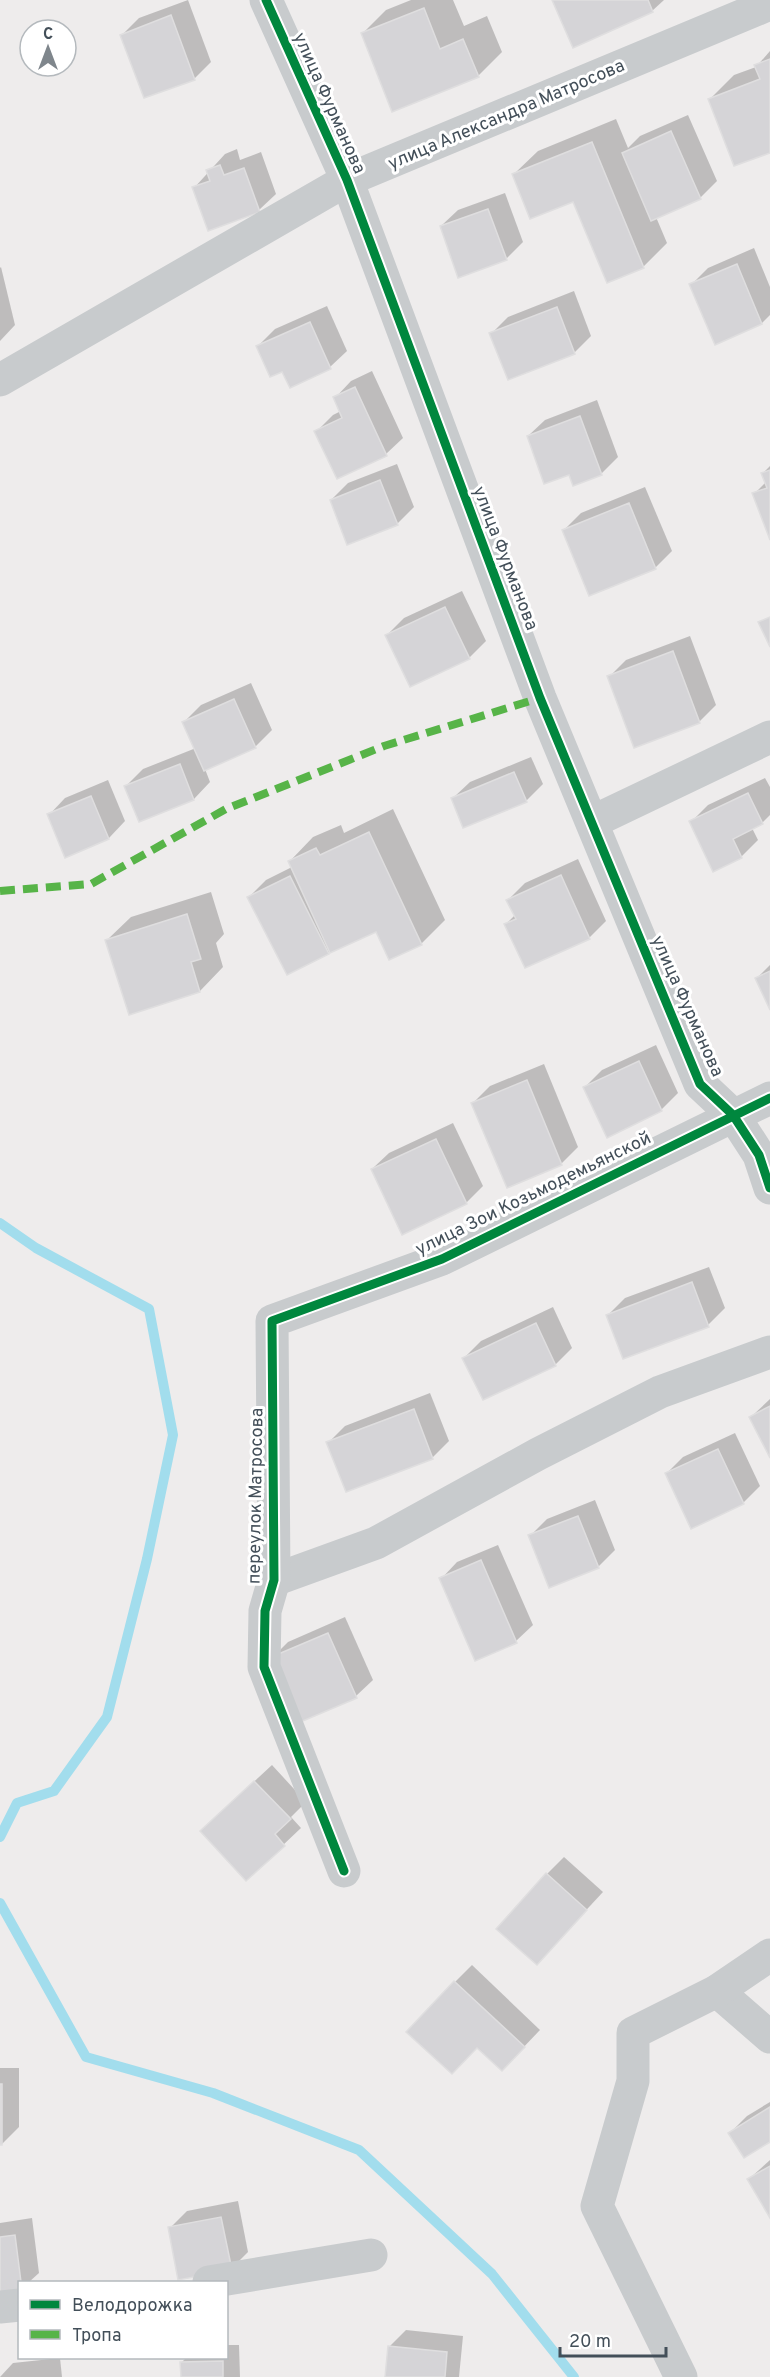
<svg xmlns="http://www.w3.org/2000/svg" width="770" height="2377" font-family="Overpass,sans-serif">
<rect width="100%" height="100%" fill="#eeecec"/>
<g fill="#0003">
<polygon points="188,0 211,62 194,79 122,35 139,18"/>
<polygon points="411,0 453,0 464,26 487,16 502,52 478,76 362,34 386,10"/>
<polygon points="554,0 664,0 652,11"/>
<polygon points="770,51 770,151 710,99 734,75 756,67"/>
<polygon points="688,115 717,181 700,198 656,217 667,243 643,267 574,200 514,174 538,151 616,119 628,148 640,136"/>
<polygon points="237,149 240,160 261,152 276,194 259,210 209,229 194,188 225,154"/>
<polygon points="505,193 523,242 506,259 441,226 458,210"/>
<polygon points="754,248 770,287 770,315 762,323 691,285 708,268"/>
<polygon points="1,267 15,325 0,341 0,268"/>
<polygon points="574,291 591,336 575,352 508,378 491,334 508,317"/>
<polygon points="327,306 347,351 330,367 283,370 258,346 275,329"/>
<polygon points="372,371 403,438 386,454 316,432 333,415 341,411 335,398 351,381"/>
<polygon points="597,400 618,457 601,474 570,473 528,436 545,420"/>
<polygon points="397,464 414,507 397,524 331,500 348,483"/>
<polygon points="770,466 770,536 754,494 766,482 763,473"/>
<polygon points="645,487 672,551 655,568 564,530 581,513"/>
<polygon points="462,591 486,641 469,658 387,635 404,618"/>
<polygon points="690,636 716,705 699,722 609,677 626,660"/>
<polygon points="251,683 272,730 255,747 205,769 210,782 194,799 140,820 126,786 143,769 196,748 184,722 201,705"/>
<polygon points="531,757 543,784 526,801 453,798 470,782"/>
<polygon points="765,778 770,787 770,815 762,823 752,828 758,840 741,857 691,822 708,805"/>
<polygon points="108,780 125,821 109,838 66,856 49,815 65,798"/>
<polygon points="393,809 445,920 421,944 377,930 287,973 249,897 266,880 292,867 290,861 313,837 341,825 344,833"/>
<polygon points="578,859 606,921 589,938 506,924 515,915 508,900 525,883"/>
<polygon points="211,892 224,934 216,943 223,967 200,991 107,940 131,917"/>
<polygon points="770,965 770,1006 757,978"/>
<polygon points="656,1045 678,1093 661,1110 585,1087 602,1070"/>
<polygon points="544,1064 578,1147 561,1164 473,1103 490,1086"/>
<polygon points="453,1123 483,1186 466,1203 372,1169 389,1153"/>
<polygon points="709,1267 725,1308 708,1325 608,1315 625,1298"/>
<polygon points="553,1307 572,1348 555,1365 464,1358 481,1341"/>
<polygon points="430,1393 449,1441 432,1458 328,1443 345,1426"/>
<polygon points="770,1399 770,1454 751,1417"/>
<polygon points="735,1433 760,1486 743,1503 666,1474 683,1457"/>
<polygon points="595,1500 615,1550 598,1567 530,1536 547,1519"/>
<polygon points="498,1545 533,1625 516,1641 441,1579 457,1562"/>
<polygon points="345,1617 373,1680 356,1696 271,1659 288,1642"/>
<polygon points="272,1765 306,1802 291,1817 301,1828 247,1879 219,1814"/>
<polygon points="564,1857 603,1892 537,1963 547,1874"/>
<polygon points="472,1965 540,2030 519,2052 455,1982"/>
<polygon points="0,2068 19,2068 19,2127 2,2144 0,2144"/>
<polygon points="770,2102 770,2140 730,2133 747,2116"/>
<polygon points="770,2160 770,2215 749,2179"/>
<polygon points="238,2201 248,2252 231,2269 170,2228 187,2211"/>
<polygon points="32,2218 39,2273 29,2282 20,2282 0,2293 0,2223"/>
<polygon points="406,2330 463,2336 459,2377 386,2377 389,2347"/>
<polygon points="226,2345 239,2345 240,2377 182,2377 182,2362 186,2358 226,2358"/>
<polygon points="60,2358 62,2377 0,2377 13,2363"/>
</g>
<g fill="none" stroke-linecap="round" stroke-linejoin="round">
<g stroke="#a2dded" stroke-width="10">
<polyline points="0,1223 36,1248 149,1309 173,1435 147,1559 107,1717 54,1791 17,1803 0,1837"/>
<polyline points="0,1903 86,2057 213,2093 359,2150 492,2274 574,2377"/>
</g>
</g>
<g fill="#d5d4d7" stroke="#dfdedf" stroke-width="1.5">
<polygon points="552,0 648,0 653,12 573,48"/>
<polygon points="424,8 440,49 463,39 479,77 392,112 361,33"/>
<polygon points="171,15 195,80 144,98 120,35"/>
<polygon points="770,59 770,153 734,166 708,99 760,79 754,65"/>
<polygon points="671,131 701,199 651,221 622,153"/>
<polygon points="592,142 644,268 607,283 573,202 530,219 512,174"/>
<polygon points="220,165 224,175 244,168 260,212 208,231 192,187 210,181 206,170"/>
<polygon points="488,209 507,260 458,278 440,226"/>
<polygon points="737,264 762,324 715,345 689,284"/>
<polygon points="557,307 575,354 508,380 489,333"/>
<polygon points="310,322 331,369 290,388 282,372 270,377 256,346"/>
<polygon points="355,387 387,456 337,479 314,431 342,418 333,397"/>
<polygon points="580,416 602,475 573,486 569,475 544,484 527,436"/>
<polygon points="770,470 770,540 752,493 767,488 761,473"/>
<polygon points="380,480 398,525 347,545 330,500"/>
<polygon points="629,503 656,569 589,596 562,530"/>
<polygon points="445,607 470,659 410,687 385,635"/>
<polygon points="770,617 770,647 758,622"/>
<polygon points="673,651 700,723 634,748 607,676"/>
<polygon points="234,699 256,748 204,771 182,722"/>
<polygon points="180,764 194,800 139,822 124,786"/>
<polygon points="514,772 527,802 463,828 451,798"/>
<polygon points="748,793 763,824 733,839 742,858 713,872 689,821"/>
<polygon points="91,796 109,839 65,858 47,814"/>
<polygon points="369,832 422,945 389,960 376,932 330,953 288,861 316,848 320,855"/>
<polygon points="561,875 590,939 525,968 504,924 516,919 506,900"/>
<polygon points="290,876 329,954 287,975 247,897"/>
<polygon points="187,914 201,959 191,962 200,992 129,1015 105,940"/>
<polygon points="770,971 770,1010 755,978"/>
<polygon points="639,1061 662,1111 607,1138 583,1087"/>
<polygon points="527,1080 562,1165 507,1188 471,1103"/>
<polygon points="436,1139 467,1204 402,1235 371,1169"/>
<polygon points="692,1282 709,1327 623,1359 606,1315"/>
<polygon points="536,1323 556,1366 483,1400 462,1358"/>
<polygon points="770,1406 770,1458 749,1417"/>
<polygon points="414,1409 433,1459 346,1492 326,1442"/>
<polygon points="718,1449 744,1504 691,1529 665,1473"/>
<polygon points="578,1516 599,1568 549,1588 528,1535"/>
<polygon points="481,1560 517,1643 475,1661 439,1578"/>
<polygon points="328,1633 357,1698 298,1723 269,1658"/>
<polygon points="254,1781 291,1819 275,1834 285,1846 246,1881 200,1831"/>
<polygon points="546,1873 587,1910 537,1965 496,1929"/>
<polygon points="454,1981 525,2047 502,2071 477,2048 452,2074 406,2032"/>
<rect x="0" y="2084" width="2" height="61"/>
<polygon points="770,2107 770,2142 744,2158 728,2133"/>
<polygon points="770,2166 770,2218 747,2179"/>
<polygon points="221,2217 232,2270 178,2280 168,2227"/>
<polygon points="15,2235 21,2282 20,2282 20,2292 0,2294 0,2237"/>
<polygon points="388,2346 447,2352 445,2377 385,2377"/>
<polygon points="223,2361 223,2377 181,2377 180,2362"/>
</g>
<g fill="none" stroke-linecap="round" stroke-linejoin="round">
<g stroke="#c8cbcd" stroke-width="33">
<polyline points="266,0 347,180 540,698 700,1084 733,1115 759,1155 770,1188"/>
<polyline points="0,380 347,180 770,4"/>
<polyline points="592,822 770,737"/>
<polyline points="274,1580 376,1543 538,1454 660,1392 770,1352"/>
<polyline points="344,1871 264,1667 265,1611 274,1580 272,1321 442,1259 770,1098"/>
<polyline points="717,1991 770,2037"/>
<polyline points="209,2282 371,2255"/>
<polyline points="0,2307 20,2305"/>
<polyline points="681,2377 597,2206 633,2081 633,2033 717,1991 770,1955"/>
</g>
<polyline stroke="#57b448" stroke-width="8" stroke-dasharray="15 8" stroke-linecap="butt" points="0,891 91,884 226,809 384,746 540,698"/>
<defs>
<g id="cycleway">
<polyline points="266,0 347,180 540,698 700,1084 733,1115 759,1155 770,1188"/>
<polyline points="344,1871 264,1667 265,1611 274,1580 272,1321 442,1259 770,1098"/>
</g>
</defs>
<use href="#cycleway" stroke="#fff" stroke-width="13"/>
<use href="#cycleway" stroke="#00873e" stroke-width="9"/>
</g>
<g text-anchor="middle" stroke-width="6" stroke-linejoin="round" paint-order="stroke">
<g font-size="18" fill="#434f59" stroke="#fff">
<text transform="translate(330 103) rotate(66)" y="6">улица Фурманова</text>
<text transform="translate(506 114) rotate(-23)" y="6">улица Александра Матросова</text>
<text transform="translate(506 558) rotate(69)" y="6">улица Фурманова</text>
<text transform="translate(688 1006) rotate(66)" y="6">улица Фурманова</text>
<text transform="translate(533 1193) rotate(-26)" y="6">улица Зои Козьмодемьянской</text>
<text transform="translate(255 1496) rotate(-89)" y="6">переулок Матросова</text>
</g>
</g>
<rect x="18" y="2281" width="210" height="78" fill="#ffffff" stroke="#b4b9bd" stroke-width="1.5"/>
<rect x="30" y="2300" width="30" height="9" fill="#00873e" stroke="#b4b9bd" stroke-width="1.5"/>
<text x="72" y="2311" font-size="18" fill="#434f59">Велодорожка</text>
<rect x="30" y="2330" width="30" height="9" fill="#57b448" stroke="#b4b9bd" stroke-width="1.5"/>
<text x="72" y="2341" font-size="18" fill="#434f59">Тропа</text>
<g transform="translate(48 48)"><circle r="28" fill="#ffffff" stroke="#b4b9bd" stroke-width="1.5"/>
<path d="M0-4.5L10 22L0 15L-10 22Z" fill="#7f868c"/>
<text y="-9" font-size="16" font-weight="bold" text-anchor="middle" fill="#434f59">С</text>
</g>
<path d="M560 2347v9h106v-9" fill="none" stroke="#434f59" stroke-width="3"/>
<text x="569" y="2347" font-size="18" fill="#434f59" stroke="#ffffff" stroke-width="4.5" paint-order="stroke">20 m</text>
</svg>
